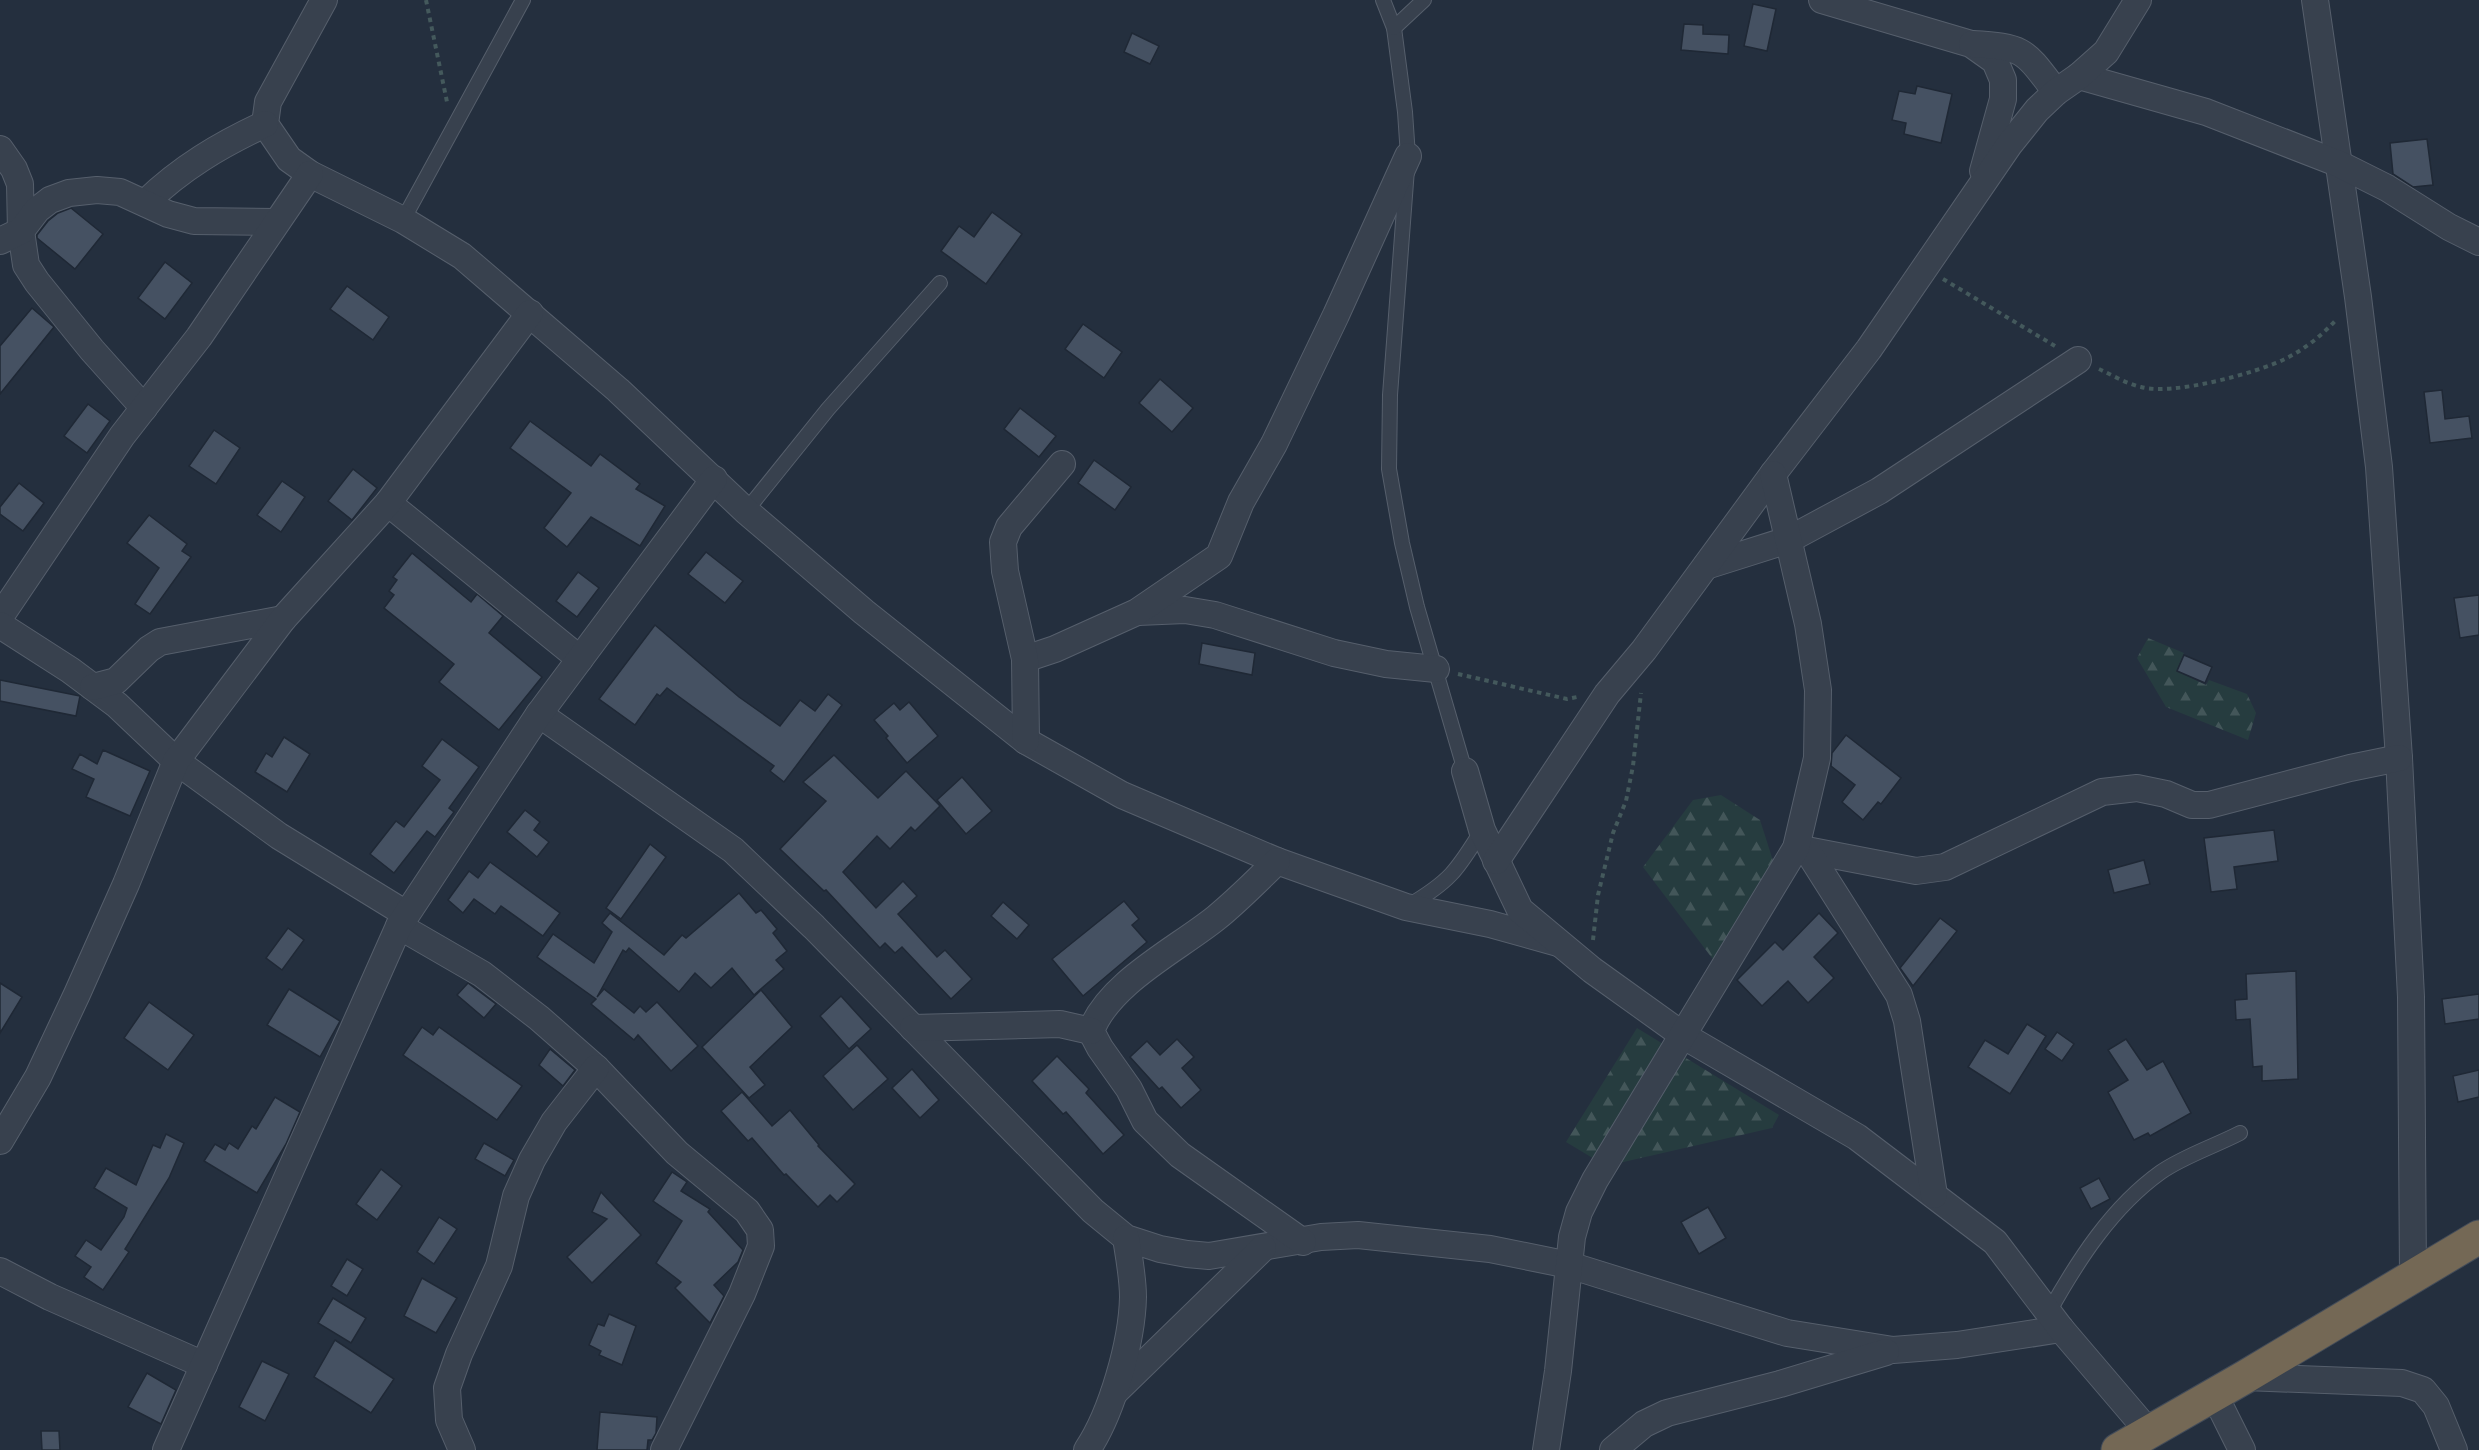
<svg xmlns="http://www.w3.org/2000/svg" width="2479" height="1450" font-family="'Alegreya Sans',sans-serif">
<defs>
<pattern id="forest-firs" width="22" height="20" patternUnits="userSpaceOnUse" patternTransform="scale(1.5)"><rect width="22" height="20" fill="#263c3f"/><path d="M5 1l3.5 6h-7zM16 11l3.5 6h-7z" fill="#435659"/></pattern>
</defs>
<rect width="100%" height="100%" fill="#242f3e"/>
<g fill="url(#forest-firs)">
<polygon points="2148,638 2184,653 2176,671 2206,685 2209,680 2247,694 2256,713 2248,740 2166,707 2137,658"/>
<polygon points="1721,795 1760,820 1776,870 1715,962 1643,867 1693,800"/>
<polygon points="1637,1028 1779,1115 1772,1128 1606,1166 1566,1142"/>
</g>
<g fill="#455162" stroke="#1f2835" stroke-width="1.5">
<polygon points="1753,4 1776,9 1767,51 1744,46"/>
<polygon points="1684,24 1703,25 1703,34 1729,35 1728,54 1681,50"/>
<polygon points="1132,33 1159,46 1150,64 1124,52"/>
<polygon points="1917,86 1952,94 1941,143 1904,134 1906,123 1892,120 1899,91 1915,94"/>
<polygon points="2427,139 2433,185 2413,187 2393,174 2390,143"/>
<polygon points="71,208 103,234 75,269 37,238 37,235 48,221 58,213"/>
<polygon points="992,212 1022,234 986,284 941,251 959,226 974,237"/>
<polygon points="165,262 192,283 165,319 138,298"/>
<polygon points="347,286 389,317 373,340 330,309"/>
<polygon points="32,308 54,327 0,394 0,346"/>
<polygon points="1083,324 1122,352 1104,378 1065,349"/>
<polygon points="1160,379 1193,408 1172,432 1139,403"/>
<polygon points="2442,390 2445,419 2469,416 2472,438 2430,443 2424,392"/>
<polygon points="88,404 110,421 87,453 64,436"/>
<polygon points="1020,408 1056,436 1039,457 1004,429"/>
<polygon points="530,421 591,466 600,454 640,484 636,489 665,506 640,546 591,517 567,547 544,528 571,493 510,448"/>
<polygon points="214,430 240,448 216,484 189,466"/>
<polygon points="1094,460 1131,487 1115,510 1078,483"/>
<polygon points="353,469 377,488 352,520 328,501"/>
<polygon points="282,481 305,497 281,532 257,515"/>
<polygon points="19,483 44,503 23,531 0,514 0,507"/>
<polygon points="149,515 187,544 182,551 191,557 150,614 135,604 159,568 127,543"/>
<polygon points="706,552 743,581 725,603 688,574"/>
<polygon points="412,553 471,602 477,594 503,616 489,633 542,677 499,730 439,682 454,664 384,608 394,595 389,591 397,580 393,577"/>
<polygon points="578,572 599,588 577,617 556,601"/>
<polygon points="2479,595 2479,635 2460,638 2454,598"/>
<polygon points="655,625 739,697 780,726 800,700 815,711 828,694 842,705 784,782 770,771 774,766 667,688 660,696 657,694 635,725 599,699"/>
<polygon points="1202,643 1255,653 1252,675 1199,664"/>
<polygon points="2184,655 2212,667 2205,683 2177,671"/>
<polygon points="0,680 80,696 76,716 0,701"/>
<polygon points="909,702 938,736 907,763 886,738 888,736 874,720 894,703 900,710"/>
<polygon points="1846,735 1901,778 1881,804 1878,802 1863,820 1842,802 1855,785 1831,766 1832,753"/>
<polygon points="284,737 310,754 287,792 255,772 266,753 272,757"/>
<polygon points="442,739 479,767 449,808 454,812 435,837 427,831 394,873 370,854 396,821 404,827 440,780 422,766"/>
<polygon points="103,750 150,771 130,816 86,797 94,779 72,769 80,754 97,764"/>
<polygon points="834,755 878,798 906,771 940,806 915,831 911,827 890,849 877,836 843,872 876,908 903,881 917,896 898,914 937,957 945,950 972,979 951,999 902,947 895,953 885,943 880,948 826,890 824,891 780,849 826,801 803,782"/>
<polygon points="962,777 992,811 966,834 937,800"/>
<polygon points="525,810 540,822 534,830 549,842 537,857 507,832"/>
<polygon points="2274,830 2278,861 2234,867 2237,889 2211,892 2204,838"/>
<polygon points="650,844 666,857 621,919 606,908"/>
<polygon points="2144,860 2150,884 2114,893 2108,870"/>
<polygon points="490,862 560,913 543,936 501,906 495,914 474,899 463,913 448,900 469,871 478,878"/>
<polygon points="739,893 756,913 761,910 777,929 773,933 787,951 776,960 784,969 754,995 732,968 711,988 695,973 679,992 629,948 626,952 623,950 597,997 604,989 634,1013 640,1006 646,1012 657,1002 698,1046 671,1071 638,1035 634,1040 591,1004 596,999 537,957 553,934 594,963 612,932 602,923 610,913 664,955 682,935 686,938"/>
<polygon points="1124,901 1139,919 1132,925 1147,942 1083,996 1052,959"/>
<polygon points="1003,902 1029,925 1017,939 991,916"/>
<polygon points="1819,913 1838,933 1814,957 1834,978 1808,1003 1788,981 1762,1006 1737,980 1775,942 1783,950"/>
<polygon points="1940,918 1957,931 1913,986 1900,968"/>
<polygon points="288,928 304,940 282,970 266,958"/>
<polygon points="2296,971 2298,1079 2262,1081 2262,1066 2253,1067 2250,1019 2236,1020 2235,1000 2247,999 2246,974"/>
<polygon points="0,983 22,997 0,1033"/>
<polygon points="468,983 496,1004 484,1018 457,995"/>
<polygon points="289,989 340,1021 320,1057 267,1025"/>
<polygon points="761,990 792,1027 750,1067 765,1085 749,1098 702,1047"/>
<polygon points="2479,994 2479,1019 2445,1024 2442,999"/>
<polygon points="841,996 871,1029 849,1049 820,1016"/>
<polygon points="149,1002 194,1035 168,1070 124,1038"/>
<polygon points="2027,1024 2046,1036 2010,1094 1968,1067 1985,1040 2008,1054"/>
<polygon points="422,1027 433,1035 439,1027 522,1086 497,1120 403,1055"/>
<polygon points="2057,1032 2074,1044 2062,1061 2045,1049"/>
<polygon points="1177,1039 1194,1057 1182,1068 1201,1090 1181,1108 1162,1087 1159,1089 1130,1057 1147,1041 1160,1055"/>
<polygon points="2126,1039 2147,1070 2163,1061 2191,1113 2150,1136 2148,1133 2134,1140 2108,1092 2128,1080 2108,1050"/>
<polygon points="857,1045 888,1079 853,1110 823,1076"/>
<polygon points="550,1049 575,1070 563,1086 539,1065"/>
<polygon points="1057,1056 1089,1089 1086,1093 1124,1135 1103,1154 1066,1112 1063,1114 1032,1081"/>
<polygon points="912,1069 939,1100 920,1118 892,1088"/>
<polygon points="2479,1070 2479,1097 2458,1102 2453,1076"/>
<polygon points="742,1092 772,1126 790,1110 819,1145 818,1146 855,1184 837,1202 830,1195 818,1207 786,1174 784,1175 752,1138 748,1141 721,1111"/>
<polygon points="275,1097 300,1112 286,1144 257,1193 204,1161 215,1144 225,1150 229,1143 238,1149 252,1126 256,1129"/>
<polygon points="166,1134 184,1143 169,1178 125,1249 129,1252 103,1290 84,1277 91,1267 75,1256 86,1240 101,1250 124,1217 127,1208 94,1188 106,1168 136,1185 153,1145 160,1148"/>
<polygon points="484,1143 514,1160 505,1176 475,1159"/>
<polygon points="381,1169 402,1186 377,1220 356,1204"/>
<polygon points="672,1172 687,1182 681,1191 710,1209 708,1212 743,1250 738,1262 714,1285 724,1296 710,1323 675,1288 681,1282 656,1263 682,1221 653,1201"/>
<polygon points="2099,1178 2110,1199 2091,1209 2080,1188"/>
<polygon points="601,1192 641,1235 592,1283 567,1257 607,1219 592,1212"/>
<polygon points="1708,1207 1726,1238 1699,1254 1681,1222"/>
<polygon points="439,1217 457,1229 434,1264 417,1252"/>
<polygon points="347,1259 363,1269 347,1296 331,1286"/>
<polygon points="422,1278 457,1298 436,1333 404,1316"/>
<polygon points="333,1298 366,1318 351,1343 318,1323"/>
<polygon points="609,1314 636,1326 622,1365 599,1355 601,1351 589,1345 598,1324 604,1326"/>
<polygon points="335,1340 394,1379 371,1413 314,1377"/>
<polygon points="262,1361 289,1374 265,1421 239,1407"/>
<polygon points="147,1373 176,1390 161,1424 128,1407"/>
<polygon points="600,1412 657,1417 656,1433 652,1440 648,1440 647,1450 597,1450"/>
<polygon points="41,1431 59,1431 60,1450 42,1450"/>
</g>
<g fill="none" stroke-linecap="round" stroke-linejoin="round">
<defs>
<g id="lane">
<polyline points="1383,0 1394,28 1405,112 1408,156 1390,395 1389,469 1402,543 1417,607 1465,771"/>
<polyline points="1394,28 1424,0"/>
<polyline points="403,220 523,0"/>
<polyline points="746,511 828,409 940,283"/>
<path d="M1408,906C1449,882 1457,871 1482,830"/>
<path d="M2049,1312C2078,1260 2112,1207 2161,1172C2184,1156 2215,1146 2240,1133"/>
</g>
<g id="street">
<polyline points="324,0 268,102 265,124 289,159 310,174 403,220 462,256 618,390 746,511 864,612 1026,741 1122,795 1277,861 1406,907 1490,924 1558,943"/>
<polyline points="1822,0 1971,44 1995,61 2003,80 2003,99 1983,171"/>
<polyline points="2315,0 2358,297 2379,467 2399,758 2411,997 2413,1277"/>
<path d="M1972,44C2025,47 2024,50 2056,92"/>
<polyline points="2079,76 2206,112 2337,163 2387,188 2449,227 2479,242"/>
<polyline points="0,149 14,169 20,184 21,231 26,265 37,282 92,350 144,408"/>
<path d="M145,203C181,168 220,145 265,124"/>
<polyline points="0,241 21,231 37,210 50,200 69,193 97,190 120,192 168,214 194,221 276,222"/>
<polyline points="388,503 580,659"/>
<polyline points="1706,566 1788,540 1879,491 2078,360"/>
<polyline points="1138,612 1185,610 1215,615 1334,653 1386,664 1436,669"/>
<polyline points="0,617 122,436 199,337 310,174"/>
<polyline points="0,625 70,670 117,705 176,761 279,836 406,914"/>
<polyline points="1025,659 1055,649 1137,612 1219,556 1241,502 1274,444 1336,315 1408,156"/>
<polyline points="93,687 116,681 149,649 160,642 283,619"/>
<polyline points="539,714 733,850 814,927 1093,1211 1126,1238 1160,1249 1187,1254 1209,1256 1321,1237 1358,1235 1490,1249 1569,1265 1787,1333 1893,1350 1957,1345 2061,1329"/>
<polyline points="1026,741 1025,659 1005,571 1003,542 1009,527 1062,464"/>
<polyline points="1465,771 1482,830 1520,910 1592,970 1684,1036 1857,1137 1995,1242 2061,1329 2148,1431"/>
<polyline points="1796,848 1916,871 1945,867 2102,792 2137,788 2166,794 2192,805 2209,805 2350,768 2399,758"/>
<polyline points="1807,850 1899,995 1907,1021 1934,1195"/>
<path d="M1277,861C1257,881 1238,900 1216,918C1176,950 1109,983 1091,1031L1100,1048L1129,1089L1145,1121L1180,1155L1303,1242"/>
<polyline points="1496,861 1607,694 1644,650 1773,474 1869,349 2009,145 2037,110 2056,92 2079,76 2106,52 2138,0"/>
<polyline points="399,926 482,974 539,1018 596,1068 677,1153 747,1211 760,1230 761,1246 742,1294 664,1450"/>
<polyline points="913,1028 1060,1024 1091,1031"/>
<polyline points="0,1141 38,1077 77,994 126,884 176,761 283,619 388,503 530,313"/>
<polyline points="0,1271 50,1297 204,1365"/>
<polyline points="2245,1377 2402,1383 2423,1390 2436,1406 2454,1450"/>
<polyline points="1114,1393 1263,1248"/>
<polyline points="2214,1394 2242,1450"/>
<polyline points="166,1450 399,926 539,714 714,479"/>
<polyline points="462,1450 449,1420 447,1388 459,1354 499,1266 516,1196 532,1160 554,1122 596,1068"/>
<path d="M1087,1450C1112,1413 1132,1342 1133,1297C1133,1278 1129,1257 1126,1238"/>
<polyline points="1546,1450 1558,1371 1572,1237 1579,1212 1595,1180 1796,848 1817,758 1818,690 1808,624 1773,474"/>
<polyline points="1613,1450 1644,1424 1667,1413 1780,1384 1886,1352"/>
</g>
<polyline id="highway" points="2118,1450 2245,1377 2479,1237"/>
</defs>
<use href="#lane" stroke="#565f6c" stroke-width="16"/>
<use href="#street" stroke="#565f6c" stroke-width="28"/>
<use href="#highway" stroke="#434c59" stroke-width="35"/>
<g stroke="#44595c" stroke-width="4" stroke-dasharray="4.5 4.5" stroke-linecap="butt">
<polyline points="426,0 447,102"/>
<polyline points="1943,279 2055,346"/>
<path d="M2099,369C2112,375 2127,384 2141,387C2173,396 2256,373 2285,359C2305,349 2321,336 2336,320"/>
<polyline points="1458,674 1567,699 1577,697"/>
<polyline points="1593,940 1598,895 1613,833 1626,801 1633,766 1641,693"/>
</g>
<use href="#lane" stroke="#38414e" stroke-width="14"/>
<use href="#street" stroke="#38414e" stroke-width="26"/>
<use href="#highway" stroke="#746855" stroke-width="33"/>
</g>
</svg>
